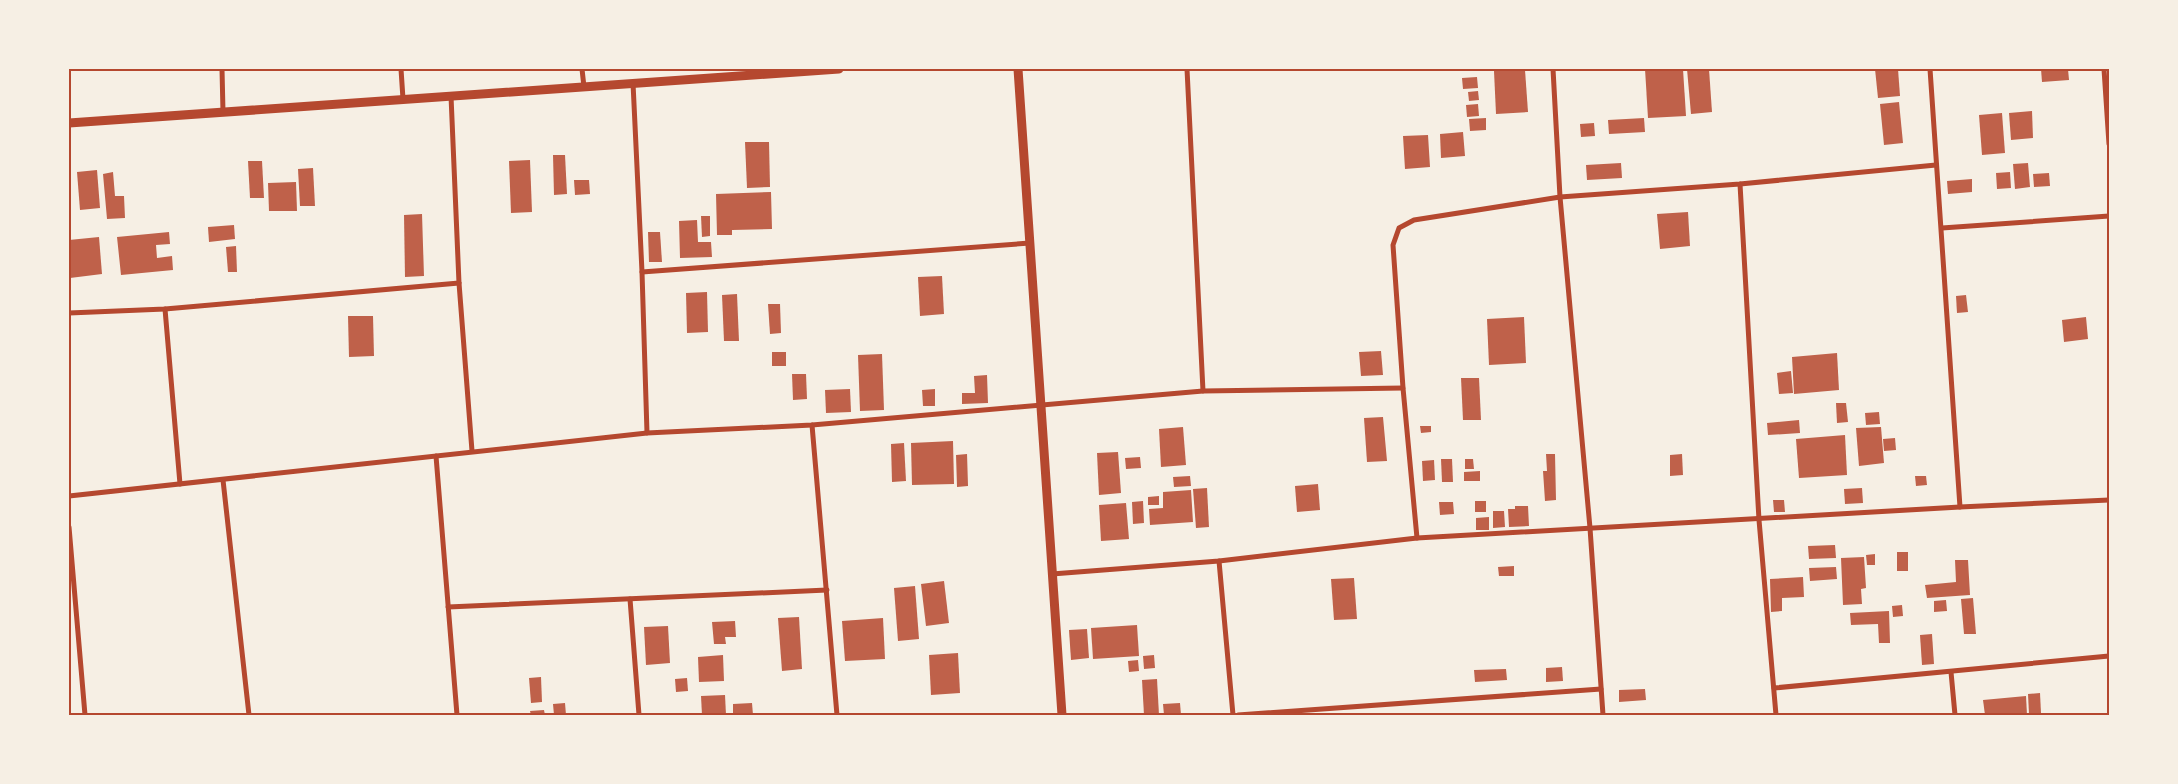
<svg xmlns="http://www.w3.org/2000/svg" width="2178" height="784" font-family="'Nunito Sans',sans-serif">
<rect width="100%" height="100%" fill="#f6efe4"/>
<g fill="#bf614a">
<polygon points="1645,69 1683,69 1686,116 1648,118"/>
<polygon points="1687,69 1709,69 1712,112 1691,114"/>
<polygon points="1875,69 1898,69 1900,96 1878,98"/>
<polygon points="2041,69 2068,69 2069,80 2042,82"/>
<polygon points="1525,70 1528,112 1496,114 1494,71"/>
<polygon points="1477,77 1478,88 1463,89 1462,78"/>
<polygon points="1478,91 1479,100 1469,101 1468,92"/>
<polygon points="1899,102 1903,143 1884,145 1880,104"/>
<polygon points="1478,104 1479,116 1467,117 1466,105"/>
<polygon points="2032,111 2033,138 2011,140 2009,113"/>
<polygon points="2002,113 2005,153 1982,155 1979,115"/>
<polygon points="1486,118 1486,130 1470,131 1469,119"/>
<polygon points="1644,118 1645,132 1609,134 1608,120"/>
<polygon points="1594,123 1595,136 1581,137 1580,124"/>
<polygon points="1463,132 1465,156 1441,158 1440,134"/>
<polygon points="1428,135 1430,167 1405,169 1403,136"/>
<polygon points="745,142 769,142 770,187 747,188"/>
<polygon points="553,155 565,155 567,194 554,195"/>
<polygon points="530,160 532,212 511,213 509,161"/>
<polygon points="248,161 262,161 264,198 250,198"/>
<polygon points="1621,163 1622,178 1587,180 1586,165"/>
<polygon points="2028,163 2030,187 2015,189 2013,164"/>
<polygon points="313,168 315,206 300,206 298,169"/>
<polygon points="97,170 100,208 80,210 77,172"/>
<polygon points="113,172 115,196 124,196 125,218 107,219 103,174"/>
<polygon points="2010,172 2011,188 1997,189 1996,173"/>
<polygon points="2049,173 2050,186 2034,187 2033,174"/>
<polygon points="1972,179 1972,192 1948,194 1947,181"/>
<polygon points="574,180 589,180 590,194 575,195"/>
<polygon points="296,182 297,211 269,211 268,183"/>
<polygon points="771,192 772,229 732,230 732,235 717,235 716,194"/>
<polygon points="1688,212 1690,246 1660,249 1657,214"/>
<polygon points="422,214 424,276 405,277 404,215"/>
<polygon points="701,216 710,216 710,236 702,237"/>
<polygon points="697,220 698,242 711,242 712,257 680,258 679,221"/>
<polygon points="234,225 235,239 209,242 208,227"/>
<polygon points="169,232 170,244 156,245 157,258 172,256 173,270 121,275 117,237"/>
<polygon points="648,232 660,232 662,262 649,262"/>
<polygon points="99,237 102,274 70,278 69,240"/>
<polygon points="236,246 237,272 228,272 226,247"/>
<polygon points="942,276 944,314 920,316 918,277"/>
<polygon points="707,292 708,332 687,333 686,293"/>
<polygon points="737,294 739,341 724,341 722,295"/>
<polygon points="1966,295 1968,312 1957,313 1956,296"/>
<polygon points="768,304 780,304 781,333 770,334"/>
<polygon points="348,316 373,316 374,356 349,357"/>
<polygon points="1524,317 1526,363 1489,365 1487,319"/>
<polygon points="2086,317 2088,339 2064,342 2062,320"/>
<polygon points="1381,351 1383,375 1361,376 1359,352"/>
<rect x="772" y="352" width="14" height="14"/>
<polygon points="1837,353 1839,390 1794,394 1792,357"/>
<polygon points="882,354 884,410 860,411 858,355"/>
<polygon points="1791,371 1793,393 1779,394 1777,373"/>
<polygon points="792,374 806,374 807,399 793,400"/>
<polygon points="987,375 988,403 962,404 962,393 975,393 974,376"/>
<polygon points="1461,378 1479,378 1481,420 1463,420"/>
<polygon points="850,389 851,412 826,413 825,390"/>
<polygon points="935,389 935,406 923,406 922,390"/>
<polygon points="1836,403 1846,403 1848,422 1837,423"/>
<polygon points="1879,412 1880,424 1866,425 1865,413"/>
<polygon points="1383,417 1387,461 1367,462 1364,418"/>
<polygon points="1799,420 1800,433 1768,435 1767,423"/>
<polygon points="1420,426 1431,426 1431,432 1421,433"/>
<polygon points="1183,427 1186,465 1161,467 1159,429"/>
<polygon points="1881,427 1884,463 1859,466 1856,428"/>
<polygon points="1845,435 1847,475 1799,478 1796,439"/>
<polygon points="1895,438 1896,450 1884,451 1883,439"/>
<polygon points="953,441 954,484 912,485 911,443"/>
<polygon points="904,443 906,481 892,482 891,444"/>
<polygon points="1118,452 1121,493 1099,495 1097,453"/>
<polygon points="967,454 968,486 957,487 956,455"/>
<polygon points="1546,454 1555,454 1556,500 1545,501 1543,471 1547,471"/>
<polygon points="1682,454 1683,475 1670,476 1670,455"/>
<polygon points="1140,457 1141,468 1126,469 1125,458"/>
<polygon points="1441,459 1452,459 1453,482 1442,482"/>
<polygon points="1465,459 1473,459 1474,469 1465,469"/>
<polygon points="1434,460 1435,480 1423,481 1422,461"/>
<polygon points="1480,471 1480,481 1464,481 1464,472"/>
<polygon points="1190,476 1191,486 1174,487 1173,477"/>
<polygon points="1915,476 1926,476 1927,485 1916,486"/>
<polygon points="1318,484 1320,510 1297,512 1295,486"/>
<polygon points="1207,488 1209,527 1196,528 1193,489"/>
<polygon points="1862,488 1863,503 1845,504 1844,489"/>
<polygon points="1191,490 1193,522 1150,525 1149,509 1163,508 1163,492"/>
<polygon points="1159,496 1159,505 1148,505 1148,497"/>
<polygon points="1773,500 1784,500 1785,512 1774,512"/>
<polygon points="1143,501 1144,523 1133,524 1132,502"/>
<rect x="1475" y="501" width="11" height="11"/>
<polygon points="1439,502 1453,502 1454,514 1440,515"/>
<polygon points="1126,503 1129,539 1101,541 1099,505"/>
<polygon points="1515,506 1528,506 1529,526 1509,527 1508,509 1515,509"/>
<polygon points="1493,511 1504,511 1505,527 1493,528"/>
<polygon points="1489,517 1489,530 1476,530 1476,518"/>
<polygon points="1835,545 1836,558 1809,559 1808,546"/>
<rect x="1897" y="552" width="11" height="19"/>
<polygon points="1875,554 1875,565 1867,565 1866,555"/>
<polygon points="1864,557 1866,588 1861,589 1862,604 1843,605 1841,558"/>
<polygon points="1955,560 1968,560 1970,595 1927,598 1925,585 1956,582"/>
<polygon points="1514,566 1514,576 1499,576 1498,567"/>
<polygon points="1836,567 1837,579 1810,581 1809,568"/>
<polygon points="1803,577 1804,597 1782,598 1782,611 1771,612 1770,579"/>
<polygon points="1354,578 1357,619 1334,620 1331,579"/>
<polygon points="944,581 949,623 926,626 921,584"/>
<polygon points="915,586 919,639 898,641 894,588"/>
<polygon points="1973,598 1976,634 1964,634 1961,599"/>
<polygon points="1946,600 1947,611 1934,612 1934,601"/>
<polygon points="1902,605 1903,616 1893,617 1892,606"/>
<polygon points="1889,611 1890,643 1879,643 1878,624 1851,625 1850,613"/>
<polygon points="799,617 802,669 782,671 778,618"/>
<polygon points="883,618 885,659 845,661 842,621"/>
<polygon points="735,621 736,637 725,637 726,644 714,644 712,622"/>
<polygon points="1137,625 1139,656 1093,659 1091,628"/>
<polygon points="668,626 670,663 646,665 644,627"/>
<polygon points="1087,629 1089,658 1071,660 1069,630"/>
<polygon points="1932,634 1934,664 1922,665 1920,635"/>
<polygon points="958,653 960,693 931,695 929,655"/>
<polygon points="723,655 724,681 699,682 698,657"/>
<polygon points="1154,655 1155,668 1144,669 1143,656"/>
<polygon points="1138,660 1139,671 1129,672 1128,661"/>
<polygon points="1562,667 1563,681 1546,682 1546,668"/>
<polygon points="1506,669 1507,680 1475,682 1474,670"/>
<polygon points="541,677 542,702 531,703 529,678"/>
<polygon points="687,678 688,691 676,692 675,679"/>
<polygon points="1157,679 1159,715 1144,715 1142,680"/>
<polygon points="1645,689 1646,700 1619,702 1619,690"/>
<polygon points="2040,693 2041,713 2029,714 2028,694"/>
<polygon points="725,695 726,715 702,715 701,696"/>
<polygon points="2026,696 2027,715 1985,715 1983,700"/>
<polygon points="565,703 566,715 554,715 553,704"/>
<polygon points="752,703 753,715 733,715 733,704"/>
<polygon points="1180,703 1181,715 1164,715 1163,704"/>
<polygon points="544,710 545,715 531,715 530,711"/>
</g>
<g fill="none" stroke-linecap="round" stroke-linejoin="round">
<g stroke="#b5482f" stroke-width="5">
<polyline points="222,69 223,112"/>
<polyline points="401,69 403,99"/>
<polyline points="582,69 584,87"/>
<polyline points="1187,69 1203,391"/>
<polyline points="1553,69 1560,197 1590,528 1603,715"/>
<polyline points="1930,69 1960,507"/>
<polyline points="2104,69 2109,144"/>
<polyline points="633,83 642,272 647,433"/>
<polyline points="451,96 459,283 472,451"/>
<polyline points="1740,184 1759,520 1776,715"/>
<polyline points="1942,228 2109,216"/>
<polyline points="642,272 1030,243"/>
<polyline points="165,309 180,484"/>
<polyline points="69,313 165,309 459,283"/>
<polyline points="812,425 837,715"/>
<polyline points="436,456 457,715"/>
<polyline points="223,480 249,715"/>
<polyline points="69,496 647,433 812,425 1203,391 1403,388"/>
<polyline points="69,527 85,715"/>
<polyline points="1417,538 1403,388 1393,245 1399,228 1414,220 1560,197 1740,184 1936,165"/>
<polyline points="1219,561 1233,715"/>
<polyline points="1052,574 1219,561 1417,538 1960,507 2109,500"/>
<polyline points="630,599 639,715"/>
<polyline points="448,607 827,590"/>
<polyline points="1951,672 1955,715"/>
<polyline points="1774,688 2109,656"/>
<polyline points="1238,715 1601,689"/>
</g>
<g stroke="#b5482f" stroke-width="9">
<polyline points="1018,69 1062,715"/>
<polyline points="69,123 839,69"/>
</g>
</g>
<rect width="2178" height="784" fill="none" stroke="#f6efe4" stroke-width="140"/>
<rect x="70" y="70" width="2038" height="644" fill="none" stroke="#b5482f" stroke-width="2"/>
</svg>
